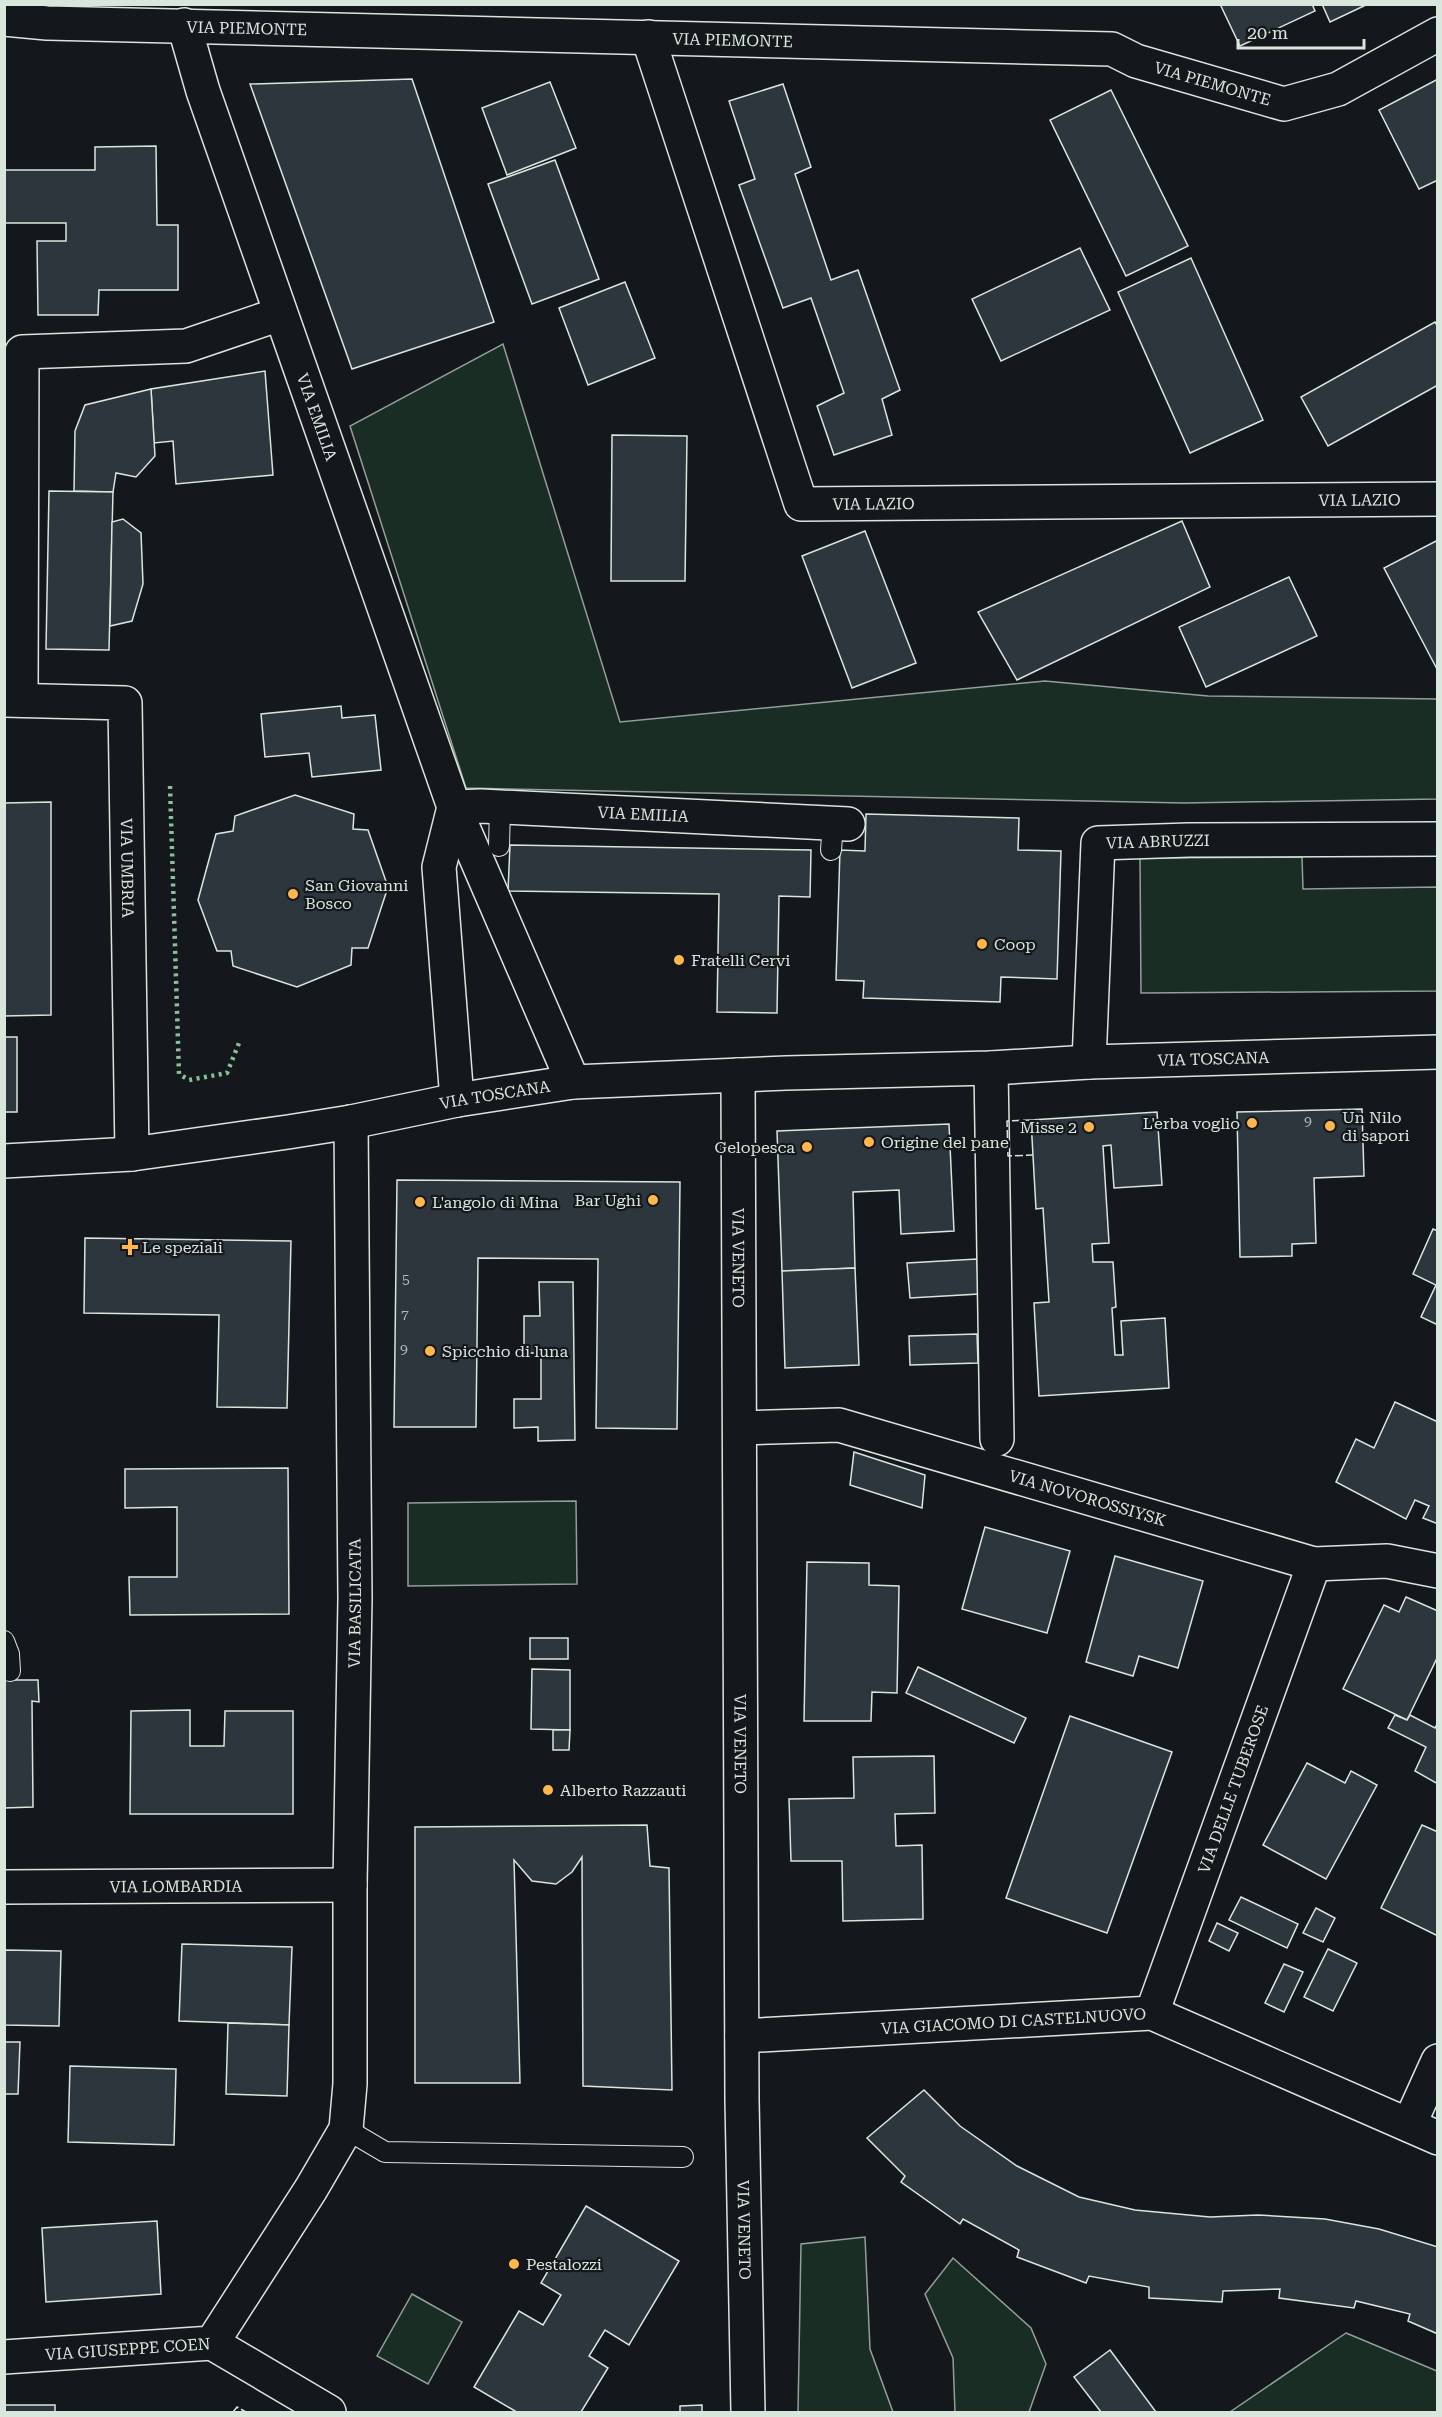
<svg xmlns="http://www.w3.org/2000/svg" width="1442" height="2417" font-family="'Roboto Serif',serif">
<rect width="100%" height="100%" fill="#14181c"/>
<g fill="#1a2d24" stroke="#939e99" stroke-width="1.5">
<polygon points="503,344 620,722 1045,681 1208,696 1437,699 1437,799 1184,803 466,788 350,426"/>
<polygon points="1302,857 1303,889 1437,887 1437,991 1141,993 1140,858"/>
<polygon points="576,1501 577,1584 408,1586 408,1503"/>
<polygon points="865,2237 870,2349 893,2412 798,2412 801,2244"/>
<polygon points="953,2258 1031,2328 1046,2364 1029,2412 955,2412 953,2358 925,2294"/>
<polygon points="412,2294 462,2322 428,2384 377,2356"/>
<polygon points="1346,2333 1437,2371 1437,2412 1230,2412"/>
</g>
<g fill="#2c363c" stroke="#d8e6dc" stroke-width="1.5">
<polygon points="1220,4 1312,4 1315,11 1240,46"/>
<polygon points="1322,4 1368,4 1330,22"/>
<polygon points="412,79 494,322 352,369 250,84"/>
<polygon points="1438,79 1438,180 1419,189 1379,110"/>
<polygon points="550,82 576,148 507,175 482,108"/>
<polygon points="783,84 811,167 795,174 831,280 858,270 900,390 882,399 892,435 834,455 817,406 844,393 811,298 783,308 739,185 755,179 729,101"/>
<polygon points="1111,90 1188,246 1126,276 1050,120"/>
<polygon points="156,146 157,225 178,225 178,290 99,290 98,315 38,315 37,241 66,241 66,223 4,223 4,170 95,170 95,147"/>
<polygon points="555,160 599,279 532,304 488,184"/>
<polygon points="1080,248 1110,310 1001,361 972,299"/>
<polygon points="1191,258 1263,420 1190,453 1118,292"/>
<polygon points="625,282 655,358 588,385 559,308"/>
<polygon points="1435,322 1438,327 1438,385 1328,446 1301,397"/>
<polygon points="265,371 273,475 176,484 173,441 154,443 151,389"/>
<polygon points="151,389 155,456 136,477 116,473 113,492 74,491 75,431 85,405"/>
<polygon points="612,435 687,436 685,581 611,581"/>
<polygon points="49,491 113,492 109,650 46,649"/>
<polygon points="123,519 141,533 143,584 132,621 110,626 112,522"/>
<polygon points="1182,521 1210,587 1017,680 978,612"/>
<polygon points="865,531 916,663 852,688 802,556"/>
<polygon points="1438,540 1438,671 1384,568"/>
<polygon points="1289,577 1317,636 1206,687 1179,627"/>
<polygon points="341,706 342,718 375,715 381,770 312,777 309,753 265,757 261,714"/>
<polygon points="295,795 354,814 353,829 368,830 388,887 368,948 352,948 351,965 297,987 233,966 231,951 217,951 198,900 216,834 233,831 235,816"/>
<polygon points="51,802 51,1015 4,1016 4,803"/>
<polygon points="866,814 1019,818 1018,850 1061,851 1057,979 1001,977 1000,1002 863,998 864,981 836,980 840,850 865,851"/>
<polygon points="510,845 811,850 810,897 779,896 777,1013 717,1012 719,894 508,891"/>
<rect x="4" y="1037" width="13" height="75"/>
<polygon points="1362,1109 1364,1176 1314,1178 1316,1243 1292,1244 1292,1256 1240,1257 1237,1112"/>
<polygon points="1157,1112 1162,1185 1114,1188 1111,1145 1103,1146 1109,1243 1092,1244 1093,1262 1113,1262 1116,1307 1112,1308 1115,1355 1123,1355 1121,1321 1165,1318 1169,1388 1039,1396 1034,1303 1049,1302 1043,1208 1036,1209 1031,1120"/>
<polygon points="949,1124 954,1231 901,1234 899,1190 853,1192 855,1268 782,1271 777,1131"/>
<polygon points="397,1180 680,1182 677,1429 596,1428 598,1259 478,1258 476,1427 394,1427"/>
<polygon points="1433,1229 1438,1231 1438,1325 1421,1317 1436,1285 1413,1274"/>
<polygon points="85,1238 291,1241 287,1408 217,1407 219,1315 84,1313"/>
<polygon points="977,1259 979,1294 910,1298 907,1263"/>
<polygon points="855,1268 859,1365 785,1368 782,1271"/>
<polygon points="539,1282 573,1282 575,1440 538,1441 538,1427 514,1428 514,1399 541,1399 541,1353 524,1353 524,1316 540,1316"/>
<polygon points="977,1334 978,1363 910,1365 909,1336"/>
<polygon points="1395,1402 1438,1422 1438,1524 1423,1518 1429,1506 1415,1500 1406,1519 1336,1482 1356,1439 1374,1448"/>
<polygon points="854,1452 925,1475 922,1508 850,1485"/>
<polygon points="288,1468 289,1614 130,1615 129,1577 177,1577 177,1507 125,1508 125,1469"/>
<polygon points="985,1527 1070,1551 1047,1633 962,1609"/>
<polygon points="1115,1556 1203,1581 1178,1668 1139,1656 1133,1676 1086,1662"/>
<polygon points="807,1562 869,1563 869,1585 899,1586 897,1693 872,1692 871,1721 804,1721"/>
<polygon points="1406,1597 1438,1611 1438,1656 1407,1720 1343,1689 1384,1605 1399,1612"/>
<rect x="530" y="1638" width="38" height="21"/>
<polygon points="918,1667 1026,1718 1014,1743 906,1693"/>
<polygon points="532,1669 570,1670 570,1730 531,1729"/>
<polygon points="4,1680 38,1680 39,1702 32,1701 33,1807 4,1808"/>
<polygon points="190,1710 190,1746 224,1746 225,1711 293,1711 293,1814 130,1814 131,1711"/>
<polygon points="1395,1715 1407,1720 1410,1715 1435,1728 1438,1722 1438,1784 1415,1771 1426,1747 1388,1728"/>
<polygon points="1070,1716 1172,1752 1107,1933 1006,1898"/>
<polygon points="553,1730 570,1730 569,1750 553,1750"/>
<polygon points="934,1756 935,1813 895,1814 896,1846 922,1845 923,1919 843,1921 842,1861 791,1861 789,1799 854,1798 853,1757"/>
<polygon points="1307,1763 1345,1783 1351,1771 1377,1785 1326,1879 1263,1845"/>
<polygon points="647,1825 650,1866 669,1868 672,2090 583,2086 582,1857 572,1872 556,1884 532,1881 514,1860 520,2083 415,2083 415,1827"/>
<polygon points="1422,1825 1438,1832 1438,1936 1381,1908"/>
<polygon points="1241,1897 1298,1924 1287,1948 1229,1920"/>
<polygon points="1316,1908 1335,1918 1323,1942 1303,1933"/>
<polygon points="1217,1923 1238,1933 1229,1951 1209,1941"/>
<polygon points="182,1944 292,1947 289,2025 179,2021"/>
<polygon points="1328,1949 1357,1963 1333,2011 1304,1997"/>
<polygon points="4,1950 61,1951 59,2026 4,2025"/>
<polygon points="1284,1964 1303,1972 1284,2012 1265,2003"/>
<polygon points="228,2023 289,2025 287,2096 226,2094"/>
<polygon points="4,2042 20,2042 18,2094 4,2094"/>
<polygon points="70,2066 176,2069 174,2145 68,2142"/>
<polygon points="924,2090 960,2126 1017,2166 1079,2197 1135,2210 1210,2217 1258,2215 1325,2219 1379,2229 1438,2247 1438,2334 1408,2321 1410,2314 1356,2301 1354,2308 1279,2298 1280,2289 1223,2291 1222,2302 1149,2298 1149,2287 1089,2276 1086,2283 1017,2257 1019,2250 963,2219 960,2224 901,2182 905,2176 867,2138"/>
<polygon points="586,2206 679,2261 629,2345 605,2330 589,2356 608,2368 581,2412 514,2412 515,2411 474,2387 519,2311 543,2325 561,2295 541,2283"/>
<polygon points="157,2221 161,2294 46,2302 42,2228"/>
<polygon points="1110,2350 1156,2412 1101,2412 1074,2377"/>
<rect x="4" y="2405" width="51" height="7"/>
<polygon points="702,2405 702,2412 680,2412 680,2406"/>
</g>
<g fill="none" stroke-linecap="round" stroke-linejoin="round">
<defs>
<g id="lane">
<polyline points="499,846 500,807"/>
<polyline points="831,850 833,823"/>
<polyline points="4,1641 9,1654 10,1671"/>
<polyline points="346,2129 385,2152 683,2157"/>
</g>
<g id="street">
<path id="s1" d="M4,19L47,23L1112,49L1136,61L1284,104L1338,89L1438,34"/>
<path id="s2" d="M184,25L203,91L454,807L439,867L457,1100"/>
<path id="s3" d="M648,37L801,504L1438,499"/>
<path id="s4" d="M4,700L125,703L132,1154"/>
<polyline points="21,700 22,352 186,346 280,314"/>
<path id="s5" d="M1089,1062L1098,843L1189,840L1438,839"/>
<polyline points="991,1068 997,1439"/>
<path id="s6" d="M738,1075L742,2100L748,2412"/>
<path id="s7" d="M573,1082L454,807L481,806L848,824"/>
<path id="s8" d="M740,1428L839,1425L1314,1564L1387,1561L1438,1571"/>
<path id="s9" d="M4,1887L350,1885"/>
<path id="s10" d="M1152,2013L1314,1564"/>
<path id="s11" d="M742,2036L1152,2013L1438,2138"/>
<polyline points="1409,2125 1438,2061"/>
<polyline points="212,2343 329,2412"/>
<path id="s12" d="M4,2357L212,2343L311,2189L346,2129L350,2084V1885L355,1599L351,1122"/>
</g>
<g id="secondary">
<path id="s13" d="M4,1161L132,1154L288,1132L351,1122L457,1100L573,1082L786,1073L991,1068L1089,1062L1438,1052"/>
</g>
</defs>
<use href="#lane" stroke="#d8e6dc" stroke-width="22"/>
<use href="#street" stroke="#d8e6dc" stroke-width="36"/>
<use href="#secondary" stroke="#d8e6dc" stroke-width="36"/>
<use href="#lane" stroke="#14181c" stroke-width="20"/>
<use href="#street" stroke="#14181c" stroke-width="33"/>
<use href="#secondary" stroke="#14181c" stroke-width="33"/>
<polyline stroke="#8ac095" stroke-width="4.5" stroke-dasharray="3 4.5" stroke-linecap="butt" points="170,786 179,1074 189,1080 227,1073 239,1043"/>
<g stroke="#d8e6dc" stroke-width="1.5" stroke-dasharray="8 3" stroke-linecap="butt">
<polyline points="1031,1120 1007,1121 1008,1156 1033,1155"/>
<polyline points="233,2412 237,2407 246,2412"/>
</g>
</g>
<g fill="#ffb74d" stroke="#14181c" stroke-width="2">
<circle cx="293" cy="894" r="6"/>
<circle cx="982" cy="944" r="6"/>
<circle cx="679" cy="960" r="6"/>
<circle cx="1252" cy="1123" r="6"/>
<circle cx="1330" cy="1126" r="6"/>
<circle cx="1089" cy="1127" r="6"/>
<circle cx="869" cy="1142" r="6"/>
<circle cx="807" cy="1147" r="6"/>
<circle cx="653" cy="1200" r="6"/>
<circle cx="420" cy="1202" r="6"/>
<path d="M127 1238h6v6h6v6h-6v6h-6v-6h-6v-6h6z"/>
<circle cx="430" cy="1351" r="6"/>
<circle cx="548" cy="1790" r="6"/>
<circle cx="514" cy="2264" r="6"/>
</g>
<g text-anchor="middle" stroke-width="4.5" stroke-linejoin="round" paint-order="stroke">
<g font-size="14" fill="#adbab4">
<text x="1308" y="1126">9</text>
<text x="406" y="1284">5</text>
<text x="405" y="1319">7</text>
<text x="404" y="1354">9</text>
</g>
<g font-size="16" fill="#d8e6dc" stroke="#14181c">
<text dy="6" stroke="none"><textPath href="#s1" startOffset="243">VIA PIEMONTE</textPath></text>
<text dy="6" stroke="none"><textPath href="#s1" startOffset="729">VIA PIEMONTE</textPath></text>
<text dy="6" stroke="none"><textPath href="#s1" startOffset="1215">VIA PIEMONTE</textPath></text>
<text dy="6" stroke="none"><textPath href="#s2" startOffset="414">VIA EMILIA</textPath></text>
<text dy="6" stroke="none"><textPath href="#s3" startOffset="1050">VIA LAZIO</textPath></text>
<text dy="6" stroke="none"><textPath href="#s3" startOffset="564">VIA LAZIO</textPath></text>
<text dy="6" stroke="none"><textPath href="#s7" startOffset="489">VIA EMILIA</textPath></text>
<text dy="6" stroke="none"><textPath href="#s5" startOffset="279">VIA ABRUZZI</textPath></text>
<text dy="6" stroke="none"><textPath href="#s4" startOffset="286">VIA UMBRIA</textPath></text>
<text dy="6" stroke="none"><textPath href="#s13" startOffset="1216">VIA TOSCANA</textPath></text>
<text dy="6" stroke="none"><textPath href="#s13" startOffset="496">VIA TOSCANA</textPath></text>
<text dy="6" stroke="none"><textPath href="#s6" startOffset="183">VIA VENETO</textPath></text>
<text dy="6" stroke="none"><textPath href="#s8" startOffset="358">VIA NOVOROSSIYSK</textPath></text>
<text dy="6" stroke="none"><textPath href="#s12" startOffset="987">VIA BASILICATA</textPath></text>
<text dy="6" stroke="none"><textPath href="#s6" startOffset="669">VIA VENETO</textPath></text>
<text dy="6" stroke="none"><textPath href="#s10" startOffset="238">VIA DELLE TUBEROSE</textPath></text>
<text dy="6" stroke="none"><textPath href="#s9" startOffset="172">VIA LOMBARDIA</textPath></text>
<text dy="6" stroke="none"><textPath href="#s11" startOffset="272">VIA GIACOMO DI CASTELNUOVO</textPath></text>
<text dy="6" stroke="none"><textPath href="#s6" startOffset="1155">VIA VENETO</textPath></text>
<text dy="6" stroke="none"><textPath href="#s12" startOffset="124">VIA GIUSEPPE COEN</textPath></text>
</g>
<g font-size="16" fill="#d8e6dc" stroke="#14181c" text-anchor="start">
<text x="305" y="891">San Giovanni<tspan x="305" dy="18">Bosco</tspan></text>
<text x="994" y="950">Coop</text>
<text x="691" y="966">Fratelli Cervi</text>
<text x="1342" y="1123">Un Nilo<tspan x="1342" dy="18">di sapori</tspan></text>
<text x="1240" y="1129" text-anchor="end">L'erba voglio</text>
<text x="1077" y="1133" text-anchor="end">Misse 2</text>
<text x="881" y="1148">Origine del pane</text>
<text x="795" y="1153" text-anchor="end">Gelopesca</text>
<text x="641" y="1206" text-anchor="end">Bar Ughi</text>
<text x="432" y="1208">L'angolo di Mina</text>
<text x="142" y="1253">Le speziali</text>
<text x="442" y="1357">Spicchio di luna</text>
<text x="560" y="1796">Alberto Razzauti</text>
<text x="526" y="2270">Pestalozzi</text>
</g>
</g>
<rect width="1442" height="2417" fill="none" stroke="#d8e6dc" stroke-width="12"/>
<path d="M1238 39v9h126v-9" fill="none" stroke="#d8e6dc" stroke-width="3"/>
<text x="1247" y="39" font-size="18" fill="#d8e6dc" stroke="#14181c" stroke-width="4.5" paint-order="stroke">20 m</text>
</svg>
